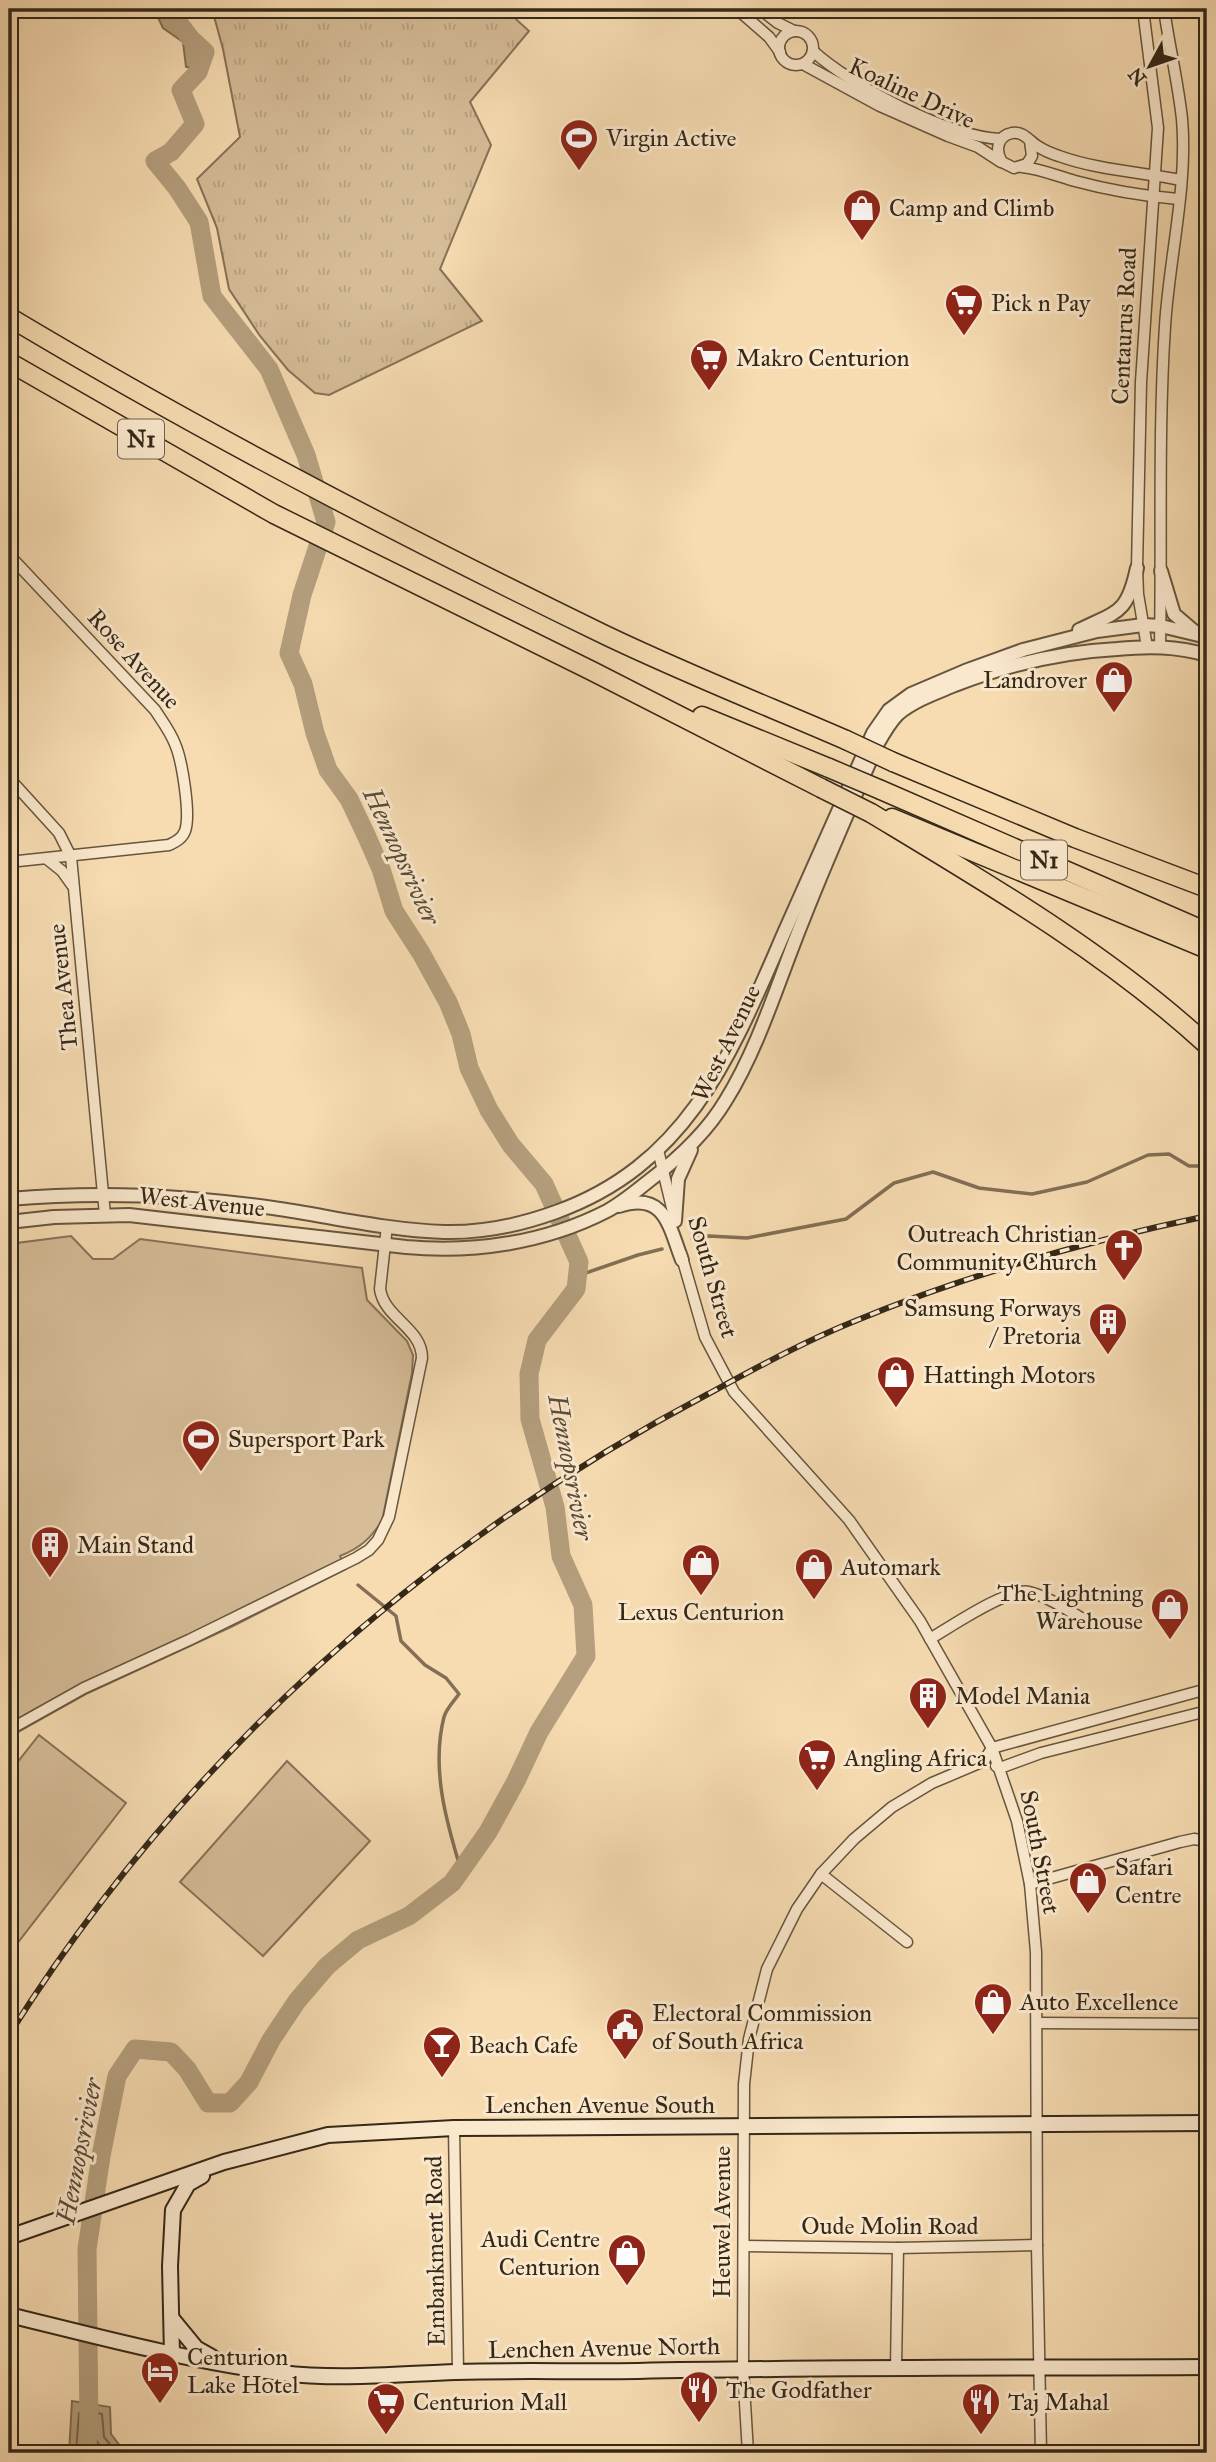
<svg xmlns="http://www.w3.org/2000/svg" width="1216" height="2462" font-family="'IM FELL Great Primer',serif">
<defs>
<pattern id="grass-tufts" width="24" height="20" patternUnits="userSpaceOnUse" patternTransform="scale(1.75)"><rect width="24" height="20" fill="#d6bd98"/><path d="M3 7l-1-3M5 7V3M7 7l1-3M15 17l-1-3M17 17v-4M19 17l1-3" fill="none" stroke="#b8a282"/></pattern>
</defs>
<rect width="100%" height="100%" fill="#f7dcb2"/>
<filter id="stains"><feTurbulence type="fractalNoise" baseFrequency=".00286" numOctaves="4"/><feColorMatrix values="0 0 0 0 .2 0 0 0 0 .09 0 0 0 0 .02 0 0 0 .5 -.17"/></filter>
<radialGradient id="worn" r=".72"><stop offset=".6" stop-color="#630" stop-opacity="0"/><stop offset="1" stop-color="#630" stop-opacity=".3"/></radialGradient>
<polygon fill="url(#grass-tufts)" stroke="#867258" stroke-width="2" points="212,9 505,9 529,31 470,102 491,145 440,269 482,321 329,395 315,393 288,370 260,336 229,289 217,228 197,179 240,137 223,49"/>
<g fill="#d6bd98" stroke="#867258" stroke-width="2">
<path d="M71,1236L93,1259H113L140,1239L362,1268L367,1300L407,1341L413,1355L412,1373L382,1521C370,1539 360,1548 340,1556L346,1569L231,1627L88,1693L9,1737V1244Z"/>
<polygon points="39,1735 126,1803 9,1954 9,1773"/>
<polygon points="287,1761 370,1841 263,1956 180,1882"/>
</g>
<g fill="#b59f7e" stroke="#826f55" stroke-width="2">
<polygon points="154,9 176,9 189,32 211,50 203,70 186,67 183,42 163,28"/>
<polygon points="72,2401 110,2407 111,2434 121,2447 168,2453 69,2453"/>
</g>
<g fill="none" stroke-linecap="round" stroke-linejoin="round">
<g stroke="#75644b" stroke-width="2">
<polyline points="76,2453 79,2413 82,2410 102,2414 104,2437 117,2453"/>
<polyline points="85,2453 87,2423 90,2420 94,2422 96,2440 105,2453"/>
</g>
<g stroke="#826f55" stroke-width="3.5">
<polyline points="692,1239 709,1236 747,1238 846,1219 894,1183 933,1172 979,1188 1032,1194 1087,1182 1148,1155 1169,1154 1189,1166 1207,1166"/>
<polyline points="577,1276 638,1255 662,1249"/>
<path d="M358,1585L396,1616L401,1641L425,1665L446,1678L459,1694C454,1701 446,1709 444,1717C431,1768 446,1821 461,1870"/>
</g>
<polyline stroke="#b59f7e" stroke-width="19" points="86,2453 89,2427 87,2249 101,2156 117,2076 135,2049 171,2052 187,2069 208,2103 230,2103 249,2082 271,2040 297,2001 327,1966 358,1940 409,1916 452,1883 488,1832 516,1781 539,1732 586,1656 583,1605 561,1556 555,1507 530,1419 529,1374 537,1340 576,1289 579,1262 544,1184 511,1145 489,1110 469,1068 461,1034 448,1002 421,953 394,911 381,869 367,837 349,799 328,770 315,733 303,684 289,653 302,595 326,522 306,455 269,369 212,296 199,222 177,188 155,161 171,152 195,124 181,90 198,72 205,52 191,39 168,9"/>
<defs>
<g id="minor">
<polyline points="737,9 769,37 780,52"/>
<polyline points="760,9 778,23 794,31"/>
<polyline points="1143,9 1158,128 1141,382 1137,568 1138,594 1147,647"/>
<circle cx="796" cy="48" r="17"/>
<path d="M813,51C851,86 949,137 1001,139"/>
<polyline points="803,64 880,106 948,136 978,147 1001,162"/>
<path d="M1030,141L1032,156L1027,164L1014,168L1002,162C995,151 997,136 1012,133C1024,131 1030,142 1039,147C1045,151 1053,154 1059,156C1098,170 1140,172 1181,180"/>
<path d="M1022,167C1041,169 1057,176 1075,181C1108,190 1144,196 1178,199"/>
<path d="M9,555L155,710C162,721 170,731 175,744C182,760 191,815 185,831C182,839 175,842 169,845L9,862"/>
<path d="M1160,646C1162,539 1158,433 1165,326C1169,260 1188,185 1182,119C1178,82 1169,45 1164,9"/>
<polyline points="9,778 59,833 71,857 105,1215"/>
<polyline points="47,859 62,871 72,885"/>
<polyline points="658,1150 673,1212"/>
<polyline points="681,1254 705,1337 734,1392 849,1520 920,1621 992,1748 1017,1821 1030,1884 1036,1952 1037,2245 1041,2453"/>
<path d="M930,1639C950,1627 1009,1587 1029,1592C1050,1597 1070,1612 1088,1622"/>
<path d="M9,1730L84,1688L189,1640L356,1558L369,1550L378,1540L389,1517L422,1358C422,1328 384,1318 380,1289L387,1226"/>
<polyline points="996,1766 1000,1768 1041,1753 1207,1711"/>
<polyline points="821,1874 907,1942"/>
<polyline points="1030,1884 1180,1842 1194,1839 1207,1841"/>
<polyline points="1038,2023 1207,2024"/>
<polyline points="454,2128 458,2372"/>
<polyline points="744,2246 898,2248 1037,2245"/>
<polyline points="896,2368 898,2248"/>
<polyline points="748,2453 743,2369 744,2084 749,2039 767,1969 797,1909 821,1874 854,1839 892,1807 932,1783 984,1761 992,1748 1207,1689"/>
</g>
<g id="tertiary">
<polyline points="1161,571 1174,614 1194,631"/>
<path d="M1079,630C1118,611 1127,614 1137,568"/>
<path d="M9,1199C100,1191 182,1195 273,1208C329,1216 386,1230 444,1232C483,1233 520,1225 556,1212C689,1164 732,1053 784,933C814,866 843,799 873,733L889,710L911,694L965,671L1023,650L1097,631L1143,625L1161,626L1207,637"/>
<path d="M619,1206C665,1191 669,1226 682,1260"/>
<polyline points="675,1221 678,1179 691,1150"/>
<path d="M9,1222L54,1217L129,1215L406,1247C474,1253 545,1243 607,1211C622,1203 636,1191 650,1180C679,1158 707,1132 726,1100C759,1047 779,979 803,920C826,861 852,803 877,745C883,734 889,723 898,714C915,700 936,693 955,685C1009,664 1060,652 1117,649C1149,646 1176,646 1207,655"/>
</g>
<g id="secondary">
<polyline points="9,2237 224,2162 328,2135 454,2128 1207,2123"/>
<path d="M9,2315C99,2337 188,2361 281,2373C340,2380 398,2374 456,2372C517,2370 577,2372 638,2371C828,2367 1018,2368 1207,2367"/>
<polyline points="173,2320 196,2348 212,2357"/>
<polyline points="172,2354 170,2266 173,2210 188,2184 202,2176"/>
</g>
<g id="motorway">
<path d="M9,317C201,432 401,536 603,634C682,672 765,705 846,740"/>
<polyline points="9,362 274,514 592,671 821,788"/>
<polyline points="702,716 829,768"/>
<polyline points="893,762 1075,838 1207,888"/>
<polyline points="881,790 1207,932"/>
<path d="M871,813C987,883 1107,953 1207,1045"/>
<polyline points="892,818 1207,949"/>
</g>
</defs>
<use href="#minor" stroke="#66553e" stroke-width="13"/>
<use href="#tertiary" stroke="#66553e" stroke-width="16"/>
<use href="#secondary" stroke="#352818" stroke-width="18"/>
<use href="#motorway" stroke="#352818" stroke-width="21"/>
<use href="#minor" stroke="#fae8cd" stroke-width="10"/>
<use href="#tertiary" stroke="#fae8cd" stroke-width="12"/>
<use href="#secondary" stroke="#fae8cd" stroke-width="14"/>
<use href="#motorway" stroke="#f7dcb2" stroke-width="18"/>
<defs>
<path id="rail" d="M9,2035C181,1761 422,1545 708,1394C756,1368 805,1341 855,1321C968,1274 1088,1241 1207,1216"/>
</defs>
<use href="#rail" stroke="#352818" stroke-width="6"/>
<use href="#rail" stroke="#fae8cd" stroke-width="3.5" stroke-dasharray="10" stroke-linecap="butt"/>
<defs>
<g id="motorway-bridge">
<polyline points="846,740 893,762"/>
<polyline points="829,768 881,790"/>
<polyline points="821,788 871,813"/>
</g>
</defs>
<use href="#motorway-bridge" stroke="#352818" stroke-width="21" stroke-linecap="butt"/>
<use href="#motorway-bridge" stroke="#f7dcb2" stroke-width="18"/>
</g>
<defs>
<symbol id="stadium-pin" viewBox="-11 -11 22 30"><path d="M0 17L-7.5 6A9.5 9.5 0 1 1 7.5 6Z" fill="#8f2418" stroke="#fae8cd"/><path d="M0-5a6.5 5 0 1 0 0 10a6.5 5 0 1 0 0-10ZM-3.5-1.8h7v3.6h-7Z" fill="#fff"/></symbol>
<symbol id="shop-pin" viewBox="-11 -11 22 30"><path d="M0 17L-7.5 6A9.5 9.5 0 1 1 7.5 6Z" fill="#8f2418" stroke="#fae8cd"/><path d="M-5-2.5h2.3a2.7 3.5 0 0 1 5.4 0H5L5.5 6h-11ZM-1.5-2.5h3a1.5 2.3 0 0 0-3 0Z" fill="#fff"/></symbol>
<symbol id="supermarket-pin" viewBox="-11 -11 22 30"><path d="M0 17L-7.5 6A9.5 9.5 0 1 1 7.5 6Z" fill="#8f2418" stroke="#fae8cd"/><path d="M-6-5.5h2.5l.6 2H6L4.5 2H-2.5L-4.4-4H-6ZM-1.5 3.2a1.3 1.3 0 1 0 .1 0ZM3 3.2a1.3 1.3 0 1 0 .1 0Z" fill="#fff"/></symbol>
<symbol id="church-pin" viewBox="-11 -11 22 30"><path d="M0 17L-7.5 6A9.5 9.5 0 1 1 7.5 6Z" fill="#8f2418" stroke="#fae8cd"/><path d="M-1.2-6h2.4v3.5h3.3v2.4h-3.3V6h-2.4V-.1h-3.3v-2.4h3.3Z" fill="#fff"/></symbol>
<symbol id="building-pin" viewBox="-11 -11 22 30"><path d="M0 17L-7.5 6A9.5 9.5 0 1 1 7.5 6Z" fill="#8f2418" stroke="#fae8cd"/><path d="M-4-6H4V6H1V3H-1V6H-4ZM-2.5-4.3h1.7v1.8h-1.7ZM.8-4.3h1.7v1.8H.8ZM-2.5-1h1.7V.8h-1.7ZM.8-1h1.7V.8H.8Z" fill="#fff"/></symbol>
<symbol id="civic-pin" viewBox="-11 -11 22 30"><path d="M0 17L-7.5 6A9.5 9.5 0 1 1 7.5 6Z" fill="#8f2418" stroke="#fae8cd"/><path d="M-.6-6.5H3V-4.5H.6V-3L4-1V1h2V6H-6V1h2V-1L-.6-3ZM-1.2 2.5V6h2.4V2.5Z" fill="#fff"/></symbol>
<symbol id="bar-pin" viewBox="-11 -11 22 30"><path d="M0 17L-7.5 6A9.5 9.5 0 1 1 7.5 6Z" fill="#8f2418" stroke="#fae8cd"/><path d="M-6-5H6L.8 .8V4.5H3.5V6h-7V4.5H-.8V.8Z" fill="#fff"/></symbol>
<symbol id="hotel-pin" viewBox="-11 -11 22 30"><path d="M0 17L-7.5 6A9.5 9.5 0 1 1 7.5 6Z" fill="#8f2418" stroke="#fae8cd"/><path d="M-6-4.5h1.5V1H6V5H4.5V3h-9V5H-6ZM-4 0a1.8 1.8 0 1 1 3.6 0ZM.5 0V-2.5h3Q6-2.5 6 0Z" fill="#fff"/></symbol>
<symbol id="restaurant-pin" viewBox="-11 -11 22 30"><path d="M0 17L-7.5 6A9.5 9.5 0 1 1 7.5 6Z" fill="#8f2418" stroke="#fae8cd"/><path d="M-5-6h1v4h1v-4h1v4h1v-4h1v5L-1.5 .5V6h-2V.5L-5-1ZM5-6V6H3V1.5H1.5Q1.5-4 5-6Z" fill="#fff"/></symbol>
</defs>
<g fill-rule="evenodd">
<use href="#stadium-pin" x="557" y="116" width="44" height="60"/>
<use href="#shop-pin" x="840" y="186" width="44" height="60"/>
<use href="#supermarket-pin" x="942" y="281" width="44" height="60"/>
<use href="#supermarket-pin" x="687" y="336" width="44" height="60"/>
<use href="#shop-pin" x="1092" y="658" width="44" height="60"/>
<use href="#church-pin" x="1102" y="1226" width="44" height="60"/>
<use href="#building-pin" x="1086" y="1300" width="44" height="60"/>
<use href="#shop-pin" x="874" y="1353" width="44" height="60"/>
<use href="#stadium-pin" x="179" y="1417" width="44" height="60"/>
<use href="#building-pin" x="28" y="1523" width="44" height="60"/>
<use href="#shop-pin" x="679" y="1541" width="44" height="60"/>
<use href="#shop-pin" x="792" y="1545" width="44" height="60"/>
<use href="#shop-pin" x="1148" y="1585" width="44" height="60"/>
<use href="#building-pin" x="906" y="1674" width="44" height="60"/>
<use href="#supermarket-pin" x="795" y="1736" width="44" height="60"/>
<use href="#shop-pin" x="1066" y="1859" width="44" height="60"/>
<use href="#shop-pin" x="971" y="1980" width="44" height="60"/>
<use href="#civic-pin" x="603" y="2005" width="44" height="60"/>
<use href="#bar-pin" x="420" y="2023" width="44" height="60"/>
<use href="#shop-pin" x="605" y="2231" width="44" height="60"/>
<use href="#hotel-pin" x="138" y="2349" width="44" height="60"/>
<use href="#restaurant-pin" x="677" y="2368" width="44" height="60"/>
<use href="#supermarket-pin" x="364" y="2380" width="44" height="60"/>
<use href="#restaurant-pin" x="959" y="2380" width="44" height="60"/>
</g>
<g text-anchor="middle" stroke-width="6" stroke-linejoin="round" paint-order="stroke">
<g fill="#fae8cd" stroke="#70624e" stroke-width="2">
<rect x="118" y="419.5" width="46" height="39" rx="5"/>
<rect x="1021" y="840.5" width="46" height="39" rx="5"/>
</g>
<g font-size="23" font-weight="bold" fill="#352818">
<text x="141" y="447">N1</text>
<text x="1044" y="868">N1</text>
</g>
<g font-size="24" fill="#352818" stroke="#fae8cd">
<text transform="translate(912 93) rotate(25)" y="8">Koaline Drive</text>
<text transform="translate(1124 326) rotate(-87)" y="8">Centaurus Road</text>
<text transform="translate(134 659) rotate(48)" y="8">Rose Avenue</text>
<text transform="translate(63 987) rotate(-96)" y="8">Thea Avenue</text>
<text transform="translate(726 1043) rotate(-64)" y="8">West Avenue</text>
<text transform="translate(202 1202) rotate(6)" y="8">West Avenue</text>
<text transform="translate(713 1277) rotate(74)" y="8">South Street</text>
<text transform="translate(1040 1852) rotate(79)" y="8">South Street</text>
<text x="600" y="2113">Lenchen Avenue South</text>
<text transform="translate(722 2222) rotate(-90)" y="8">Heuwel Avenue</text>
<text x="890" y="2234">Oude Molin Road</text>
<text transform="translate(435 2251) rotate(-91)" y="8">Embankment Road</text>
<text transform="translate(604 2348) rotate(-1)" y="8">Lenchen Avenue North</text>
</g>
<g font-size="24" fill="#352818" stroke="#fae8cd" text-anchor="start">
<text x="606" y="146">Virgin Active</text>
<text x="889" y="216">Camp and Climb</text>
<text x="991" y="311">Pick n Pay</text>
<text x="736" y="366">Makro Centurion</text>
<text x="1087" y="688" text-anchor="end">Landrover</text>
<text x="1097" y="1242" text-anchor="end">Outreach Christian<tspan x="1097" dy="28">Community Church</tspan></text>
<text x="1081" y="1316" text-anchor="end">Samsung Forways<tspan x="1081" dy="28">/ Pretoria</tspan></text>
<text x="923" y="1383">Hattingh Motors</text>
<text x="228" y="1447">Supersport Park</text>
<text x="77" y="1553">Main Stand</text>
<text x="841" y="1575">Automark</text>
<text x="1143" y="1601" text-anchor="end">The Lightning<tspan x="1143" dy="28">Warehouse</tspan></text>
<text x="701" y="1620" text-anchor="middle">Lexus Centurion</text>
<text x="955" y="1704">Model Mania</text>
<text x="844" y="1766">Angling Africa</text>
<text x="1115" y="1875">Safari<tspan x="1115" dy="28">Centre</tspan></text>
<text x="1020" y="2010">Auto Excellence</text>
<text x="652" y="2021">Electoral Commission<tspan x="652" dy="28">of South Africa</tspan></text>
<text x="469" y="2053">Beach Cafe</text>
<text x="600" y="2247" text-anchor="end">Audi Centre<tspan x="600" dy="28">Centurion</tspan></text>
<text x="187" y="2365">Centurion<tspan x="187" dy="28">Lake Hotel</tspan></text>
<text x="726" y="2398">The Godfather</text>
<text x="413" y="2410">Centurion Mall</text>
<text x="1008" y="2410">Taj Mahal</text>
</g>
<g font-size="26" font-style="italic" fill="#5b4c37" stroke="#fae8cd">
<text transform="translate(402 856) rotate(65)" y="9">Hennopsrivier</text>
<text transform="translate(571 1467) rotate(79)" y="9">Hennopsrivier</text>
<text transform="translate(79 2151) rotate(-79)" y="9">Hennopsrivier</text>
</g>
</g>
<rect width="1216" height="2462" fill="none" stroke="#f7dcb2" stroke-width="35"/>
<rect x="10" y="10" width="1195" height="2441" fill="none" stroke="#352818" stroke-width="3.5"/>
<rect x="18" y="18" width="1181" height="2427" fill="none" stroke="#352818" stroke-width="2"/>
<g transform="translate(1150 66) rotate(230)" stroke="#fae8cd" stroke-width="5" paint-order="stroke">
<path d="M0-5L12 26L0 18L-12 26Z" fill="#352818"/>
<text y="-10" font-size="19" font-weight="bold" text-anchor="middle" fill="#352818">N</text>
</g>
<rect width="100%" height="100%" filter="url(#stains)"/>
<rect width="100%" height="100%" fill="url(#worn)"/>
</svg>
